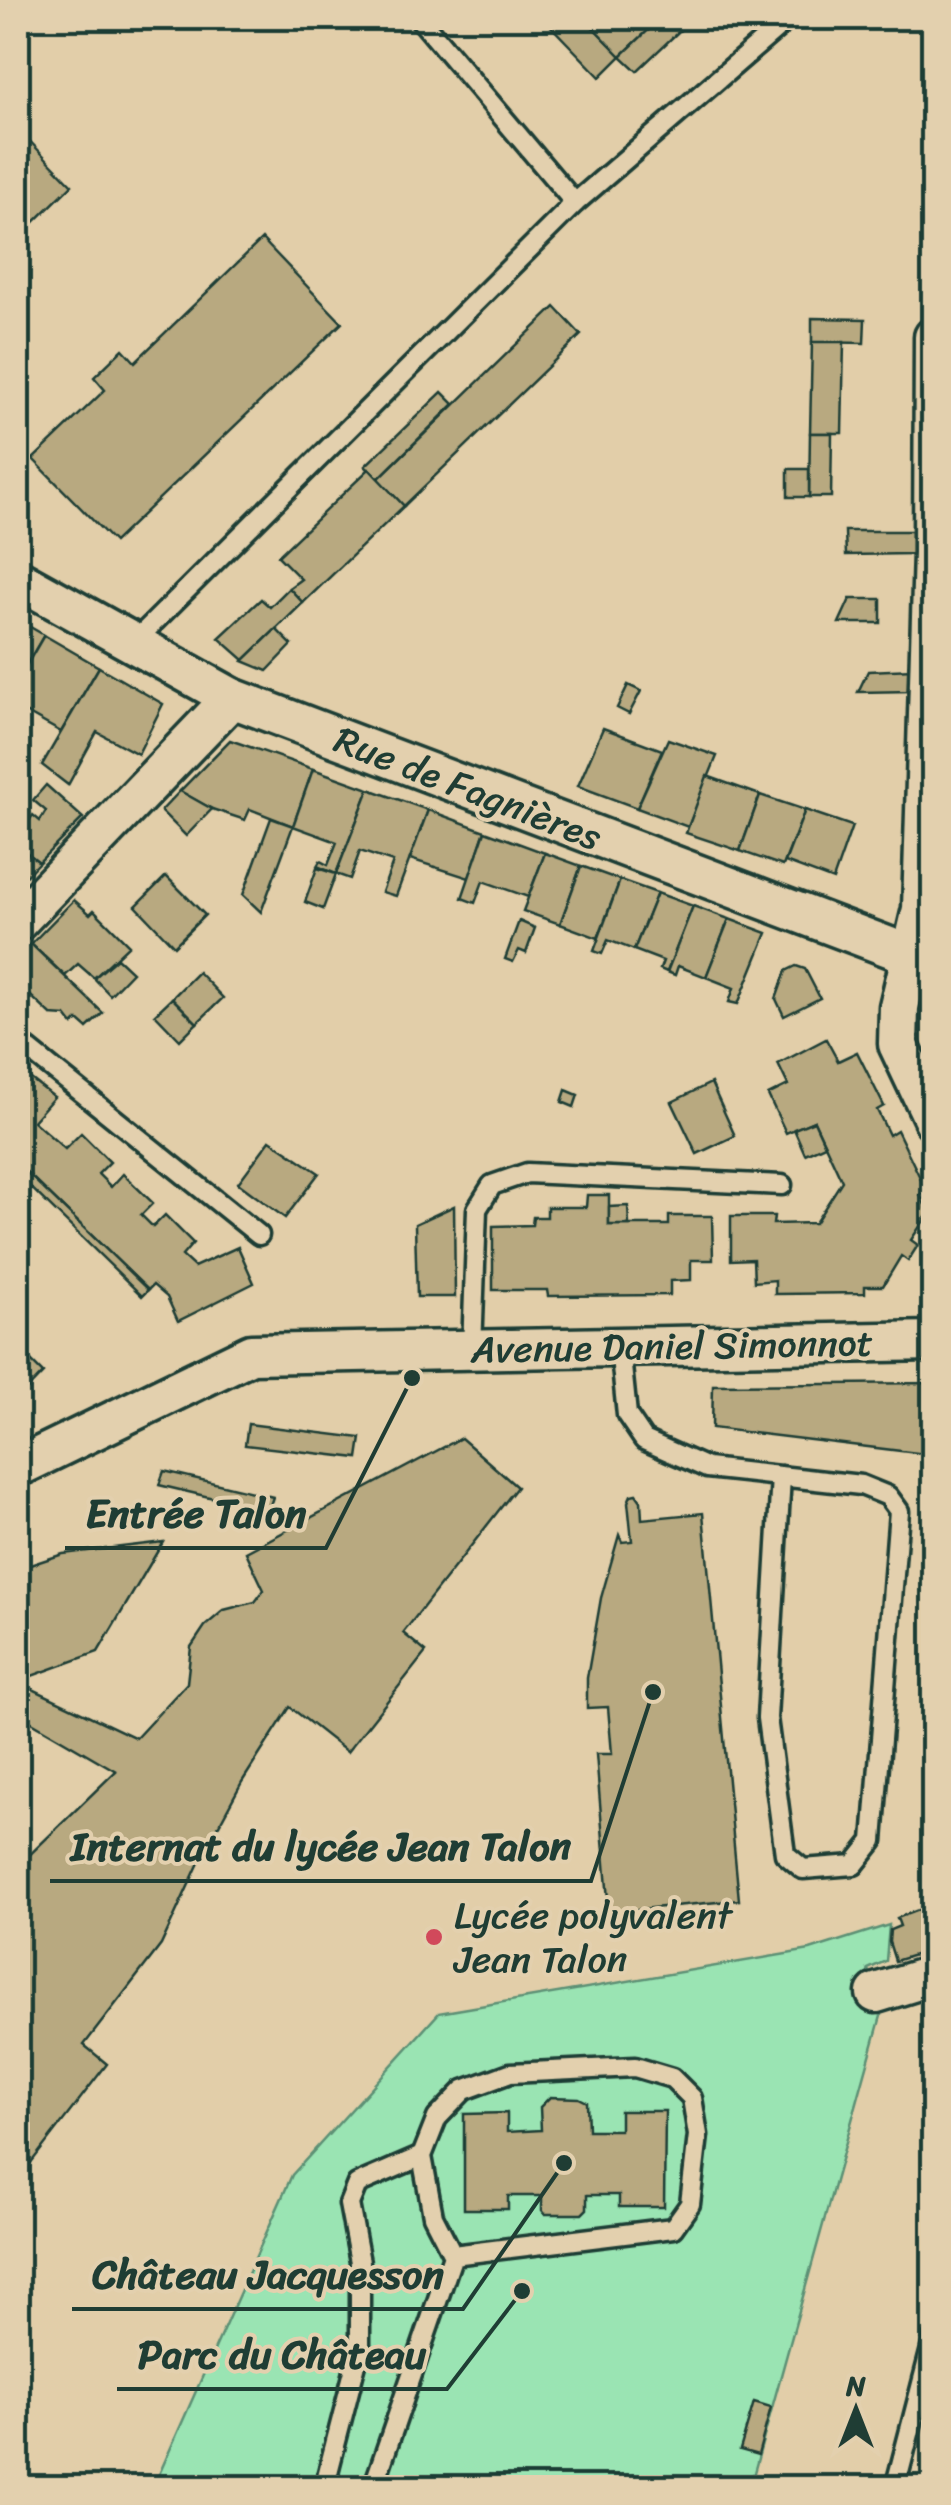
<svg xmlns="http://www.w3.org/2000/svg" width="951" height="2505" font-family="Sriracha,sans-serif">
<rect width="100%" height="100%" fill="#e2cea9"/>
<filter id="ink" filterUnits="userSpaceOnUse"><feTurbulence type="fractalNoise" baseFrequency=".01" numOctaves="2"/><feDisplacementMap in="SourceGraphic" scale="20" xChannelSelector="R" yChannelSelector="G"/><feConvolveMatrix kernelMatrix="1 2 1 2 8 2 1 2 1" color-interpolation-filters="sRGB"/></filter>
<g filter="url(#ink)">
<polygon fill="#9ae4b3" stroke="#5c9074" stroke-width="2.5" points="889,1925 886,1961 868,1969 881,2016 750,2487 153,2488 292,2175 439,2013 810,1950"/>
<g fill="#b8a980" stroke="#1f3d34" stroke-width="2.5">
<polygon points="543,18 584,18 621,56 600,77"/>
<polygon points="584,18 661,18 621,56"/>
<polygon points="661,18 693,18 637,71 621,56"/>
<polygon points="18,129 72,185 18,238"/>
<polygon points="262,239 342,323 114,542 33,459 105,390 94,377 123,349 135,362"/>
<polygon points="555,307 581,335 404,506 378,479"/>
<polygon points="812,318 865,319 864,343 812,342"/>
<polygon points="812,342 844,342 842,433 810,433"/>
<polygon points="442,392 454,404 378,479 365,466"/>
<polygon points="810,433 832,433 831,497 809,497"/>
<polygon points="369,469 404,506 303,603 289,588 301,579 278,556"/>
<rect x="788" y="469" width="21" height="28"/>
<polygon points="845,531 912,531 912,554 846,555"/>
<polygon points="289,588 303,603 244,660 219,638 261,599 270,607"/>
<polygon points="850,599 881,599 881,623 839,623"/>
<polygon points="18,620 44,635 21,674 18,672"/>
<polygon points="276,629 292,645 267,671 243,661"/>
<polygon points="44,635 99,667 61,732 18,708 18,680"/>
<polygon points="99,667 163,704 138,754 97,732 68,785 42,765"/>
<polygon points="913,669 913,691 858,692 868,671"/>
<polygon points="628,685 641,691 629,714 617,708"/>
<polygon points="603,728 662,750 637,808 578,786"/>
<polygon points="668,739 717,756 688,827 637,808"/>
<polygon points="230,740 313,769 293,826 250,809 245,820 212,809 180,791"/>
<polygon points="313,769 369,789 336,874 317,866 320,861 328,865 337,842 293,826"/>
<polygon points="707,776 760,795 740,851 686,833"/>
<polygon points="46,785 83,818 39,862 18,846 18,819 25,826 33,815 40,821 46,811 33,800"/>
<polygon points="369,789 428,810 396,896 382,892 393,862 360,851 350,879 336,874"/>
<polygon points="180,791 212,809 186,836 161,811"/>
<polygon points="760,795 805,810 783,866 740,851"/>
<polygon points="428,810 485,831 469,878 410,859"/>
<polygon points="805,810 852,826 833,880 785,862"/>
<polygon points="271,818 293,826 261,912 243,895"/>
<polygon points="485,831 545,853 528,897 483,881 475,903 462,898"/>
<polygon points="18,846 39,862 18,884"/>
<polygon points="545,853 581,866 560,924 523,911"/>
<polygon points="581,866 620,880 598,938 560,924"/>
<polygon points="317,868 336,874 323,909 305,902"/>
<polygon points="166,876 205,915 174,946 136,906"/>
<polygon points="620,880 657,893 634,950 608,940 602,954 594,951"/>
<polygon points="657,893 693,906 667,972 660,969 663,961 634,950"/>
<polygon points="74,900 90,914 94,910 129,945 94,978 78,964 65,976 31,944"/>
<polygon points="693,906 729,919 706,977 678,966 675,975 667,972"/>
<polygon points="729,919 767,933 738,1004 729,1002 734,988 706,977"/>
<polygon points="519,921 535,928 526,953 519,950 513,962 505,959"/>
<polygon points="31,944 103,1013 87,1028 78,1020 73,1025 66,1016 51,1015 18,984 18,958"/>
<polygon points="117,958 132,972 110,995 94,978"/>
<polygon points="796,966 805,969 820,998 784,1016 776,999 786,971"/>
<polygon points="198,972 223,998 197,1023 172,998"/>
<polygon points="172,998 197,1023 180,1040 155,1014"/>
<polygon points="826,1039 838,1061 857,1052 884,1106 877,1110 889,1135 897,1130 927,1192 920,1195 929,1213 911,1240 918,1245 908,1261 901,1256 883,1286 865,1286 865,1293 775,1294 775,1280 754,1282 753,1259 731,1260 731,1216 774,1216 773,1224 815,1223 842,1181 814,1121 786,1133 768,1095 788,1085 778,1064"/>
<polygon points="22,1072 54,1097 33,1121 65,1149 81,1133 110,1162 98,1174 111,1187 123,1174 153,1203 141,1215 153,1227 165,1215 193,1243 182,1256 194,1267 238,1247 254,1283 178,1321 167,1297 153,1285 148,1290 18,1164 18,1078"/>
<polygon points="711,1083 735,1136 697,1154 672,1102"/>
<polygon points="566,1090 578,1095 574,1107 562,1102"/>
<polygon points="814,1121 825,1145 805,1154 794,1129"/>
<polygon points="270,1140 319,1173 285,1218 238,1183"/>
<polygon points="21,1167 148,1290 142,1296 18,1175"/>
<polygon points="587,1195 609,1195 609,1225 669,1225 669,1216 712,1216 713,1260 691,1260 691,1280 670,1281 670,1295 548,1296 547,1290 493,1290 493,1226 532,1225 533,1217 547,1217 547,1207 586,1207"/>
<polygon points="454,1206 455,1297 417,1297 415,1224"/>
<polygon points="628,1206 629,1225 609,1225 609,1207"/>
<polygon points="18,1348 43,1373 18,1399"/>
<polygon points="934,1383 934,1455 712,1428 713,1385"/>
<polygon points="248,1424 361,1438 358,1458 245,1445"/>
<polygon points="461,1438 517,1487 403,1633 426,1652 347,1752 290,1707 242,1782 203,1854 161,1945 84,2045 107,2064 30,2164 18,2153 18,1866 116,1771 18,1714 18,1682 136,1738 187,1683 191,1647 205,1626 224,1610 255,1602 264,1590 246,1552"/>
<polygon points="164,1471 273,1497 268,1511 159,1485"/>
<polygon points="636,1494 641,1501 642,1519 703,1513 739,1900 609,1912 596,1754 612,1754 608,1707 587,1708 587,1678 601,1598 619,1535 622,1542 632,1541 628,1502 631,1495"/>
<polygon points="163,1542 98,1652 18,1681 18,1569 63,1554"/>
<polygon points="934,1897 934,1949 895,1961 889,1942 890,1930 900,1926 897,1918 929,1906 928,1899"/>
<polygon points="550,2097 579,2098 587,2102 588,2130 620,2130 620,2111 665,2111 664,2207 619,2207 619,2195 587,2195 587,2209 582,2214 545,2214 542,2210 542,2196 508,2196 508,2209 464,2209 464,2114 507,2113 507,2132 541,2130 540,2107"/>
<polygon points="754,2402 771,2407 758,2455 740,2450"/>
</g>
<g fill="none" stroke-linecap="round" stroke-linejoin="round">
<defs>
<g id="service">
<polyline points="575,203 789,18"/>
<polyline points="133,643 575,203 419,18"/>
<polyline points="18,1041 259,1235"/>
<polyline points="620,1347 627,1415 644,1440 707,1468 861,1485 888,1496 899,1511 873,1841 854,1865 803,1869 785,1854 767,1718 781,1476"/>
<polyline points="472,1350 477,1209 492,1185 527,1173 782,1185"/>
<polyline points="324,2488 360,2348 360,2262 349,2204 357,2184 422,2156"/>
<polyline points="373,2488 453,2255 433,2216 422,2156 437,2118 464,2090 510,2073 635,2067 672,2078 692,2098 698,2135 690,2204 673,2228 453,2255"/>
<polyline points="895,2488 934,2337"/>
</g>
<g id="minor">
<polyline points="934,337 933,552 922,909 899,1007 898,1044 934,1120"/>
<polyline points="18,579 232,698 934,964"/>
<polyline points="18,921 232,698"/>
<polyline points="18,1467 251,1354 934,1341"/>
<polyline points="876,1993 934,1975"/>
</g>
</defs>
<use href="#service" stroke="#1f3d34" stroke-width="25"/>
<use href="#minor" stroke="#1f3d34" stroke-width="45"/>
<use href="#service" stroke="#e3d0ae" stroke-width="18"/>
<use href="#minor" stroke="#e3d0ae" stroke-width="38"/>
</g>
</g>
<circle fill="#d1495b" stroke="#e3d0ae" stroke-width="4" cx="434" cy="1937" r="10"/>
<g text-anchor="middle" stroke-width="8" stroke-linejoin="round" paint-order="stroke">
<g font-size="38" fill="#1f3d34" stroke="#e3d0ae">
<text transform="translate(468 788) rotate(21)" y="13">Rue de Fagnières</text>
<text transform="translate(672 1346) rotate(-1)" y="13">Avenue Daniel Simonnot</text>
</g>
<g font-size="38" fill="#1f3d34" stroke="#e3d0ae" text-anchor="start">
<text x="454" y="1928">Lycée polyvalent<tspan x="454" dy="44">Jean Talon</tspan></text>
</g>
</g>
<path fill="none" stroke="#1f3d34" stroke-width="4" d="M412 1378L326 1548H65M653 1692L591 1881H50M564 2163L463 2309H72M522 2291L447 2389H117"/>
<g fill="#1f3d34" stroke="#e3d0ae" stroke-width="4">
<circle cx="412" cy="1378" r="10"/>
<circle cx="653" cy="1692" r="10"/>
<circle cx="564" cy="2163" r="10"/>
<circle cx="522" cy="2291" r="10"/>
</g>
<g font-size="40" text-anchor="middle" font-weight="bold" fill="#1f3d34" stroke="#e3d0ae" stroke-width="8" stroke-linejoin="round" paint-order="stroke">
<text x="196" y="1527">Entrée Talon</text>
<text x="321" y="1860">Internat du lycée Jean Talon</text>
<text x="268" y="2288">Château Jacquesson</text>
<text x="282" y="2368">Parc du Château</text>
</g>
<rect width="951" height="2505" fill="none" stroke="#e3d0ae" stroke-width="60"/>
<rect x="30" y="30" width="891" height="2445" fill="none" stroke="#1f3d34" stroke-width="4" filter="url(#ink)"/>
<g transform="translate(856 2410)" stroke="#e3d0ae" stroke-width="8" paint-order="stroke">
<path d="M0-8L18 38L0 25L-18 38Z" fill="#1f3d34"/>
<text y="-15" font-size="28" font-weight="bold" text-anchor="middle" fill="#1f3d34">N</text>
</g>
</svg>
